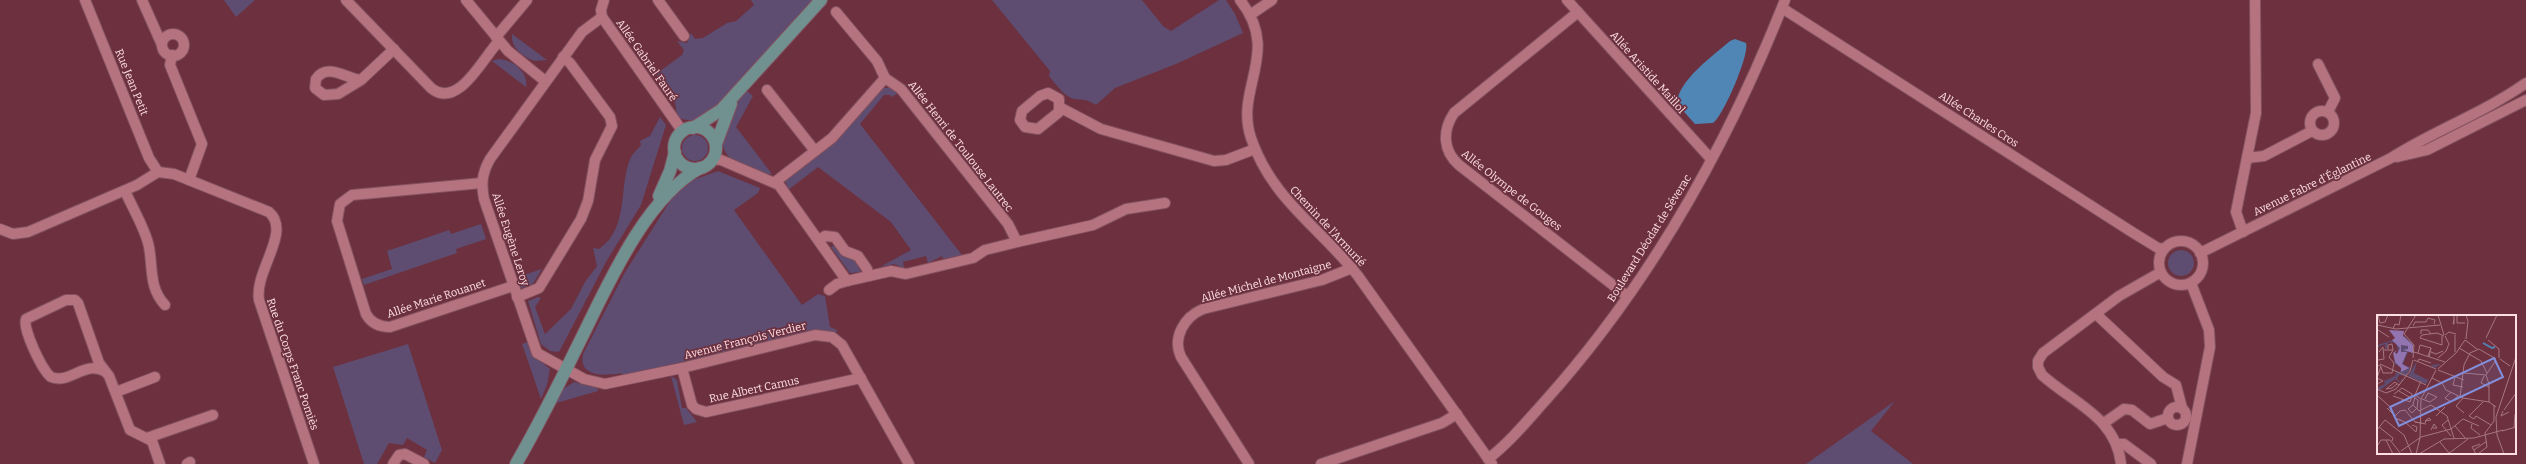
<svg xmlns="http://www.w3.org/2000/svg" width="2526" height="464" font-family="Bitter,serif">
<rect width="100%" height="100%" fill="#6c303f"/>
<g fill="#5e4d70">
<polygon points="224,0 255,0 236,17"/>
<path d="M751,0H813L722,103L696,120C670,121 680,112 673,98C669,89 662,82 656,74L682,55L684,50L677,41L687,43L691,33L695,39L703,38L727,23L736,21L754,5Z"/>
<path d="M992,0H1142L1163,26L1171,31L1219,0H1226L1235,14L1243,33L1176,64L1115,88L1096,105C1084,98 1087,101 1075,99C1065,98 1055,83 1049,76L1050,71Z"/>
<path d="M512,34L547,60L535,61C523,57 510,47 512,34Z"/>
<path d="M498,59C512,59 529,73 526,87L492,61Z"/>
<polygon points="883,88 892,88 898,93 892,97 890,95 884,95 860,124 962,255 943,259 942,256 928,263 926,256 903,262 904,268 894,264 880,267 911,250 891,222 818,167 788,190 785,180"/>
<path d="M746,90L753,96L736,127L772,174C761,176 740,166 731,159C726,155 723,148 722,142L733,108Z"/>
<path d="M660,117L666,125L641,205L606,262L559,352L550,351L541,344L528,301L538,297L541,298L535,307L545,334L571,309L585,282L597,266L593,248L599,249C630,228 618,185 631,157C634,152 638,149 641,145L640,141L650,136Z"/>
<circle cx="695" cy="148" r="13"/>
<path d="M718,171L760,188L758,193L734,210L802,305L818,294L825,296L830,327L837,330L836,333L818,330L622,376L621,373C606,376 578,378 583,354L624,274L672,198L693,180Z"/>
<polygon points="481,224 486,239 456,249 457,253 364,285 362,279 392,269 387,251 449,230 451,234"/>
<polygon points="835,245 842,255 854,259 861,272 850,273 831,247"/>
<circle cx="2181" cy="263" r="13"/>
<polygon points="542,269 532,285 521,288 518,277"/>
<polygon points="528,342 534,356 550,369 547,385 541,399 522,344"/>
<polygon points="408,344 442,450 435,463 424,457 427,450 407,438 403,445 389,443 377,464 364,464 333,367"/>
<polygon points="671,376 677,380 682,408 686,408 697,422 684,425"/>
<polygon points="574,382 597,388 598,391 556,403 563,389"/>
<polygon points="1895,401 1871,431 1913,464 1806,464"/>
</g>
<path fill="#4f86b6" d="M1735,39L1746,43C1750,54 1723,117 1713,123L1695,124L1677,104C1677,81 1714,55 1730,41Z"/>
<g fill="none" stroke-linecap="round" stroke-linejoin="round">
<defs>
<g id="minor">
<polyline points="85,0 149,158 158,172"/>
<polyline points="142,0 162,45"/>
<path d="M346,0L431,88C458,110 482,59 499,41"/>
<polyline points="466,0 508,51 545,81"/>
<polyline points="604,0 601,10 602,17 683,132"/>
<polyline points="658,0 684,36"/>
<path d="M1240,0C1282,53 1234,88 1251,138C1272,200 1320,227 1358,276L1492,464"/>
<polyline points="1567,0 1711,159"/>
<polyline points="1782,8 2132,232 2158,248 2164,249"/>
<polyline points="836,12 877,61 885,78"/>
<path d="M1578,12L1454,113C1442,131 1443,151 1459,165L1627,296"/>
<polyline points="1250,15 1272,0"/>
<path d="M602,17L582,32L490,159C482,173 481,184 484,199L537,353L584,379L605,384L682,368L815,335L832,337L842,345L909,464"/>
<circle cx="173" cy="45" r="11"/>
<polyline points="496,37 527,0"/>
<polyline points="172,55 170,65 202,144 189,180"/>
<polyline points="2318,64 2335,98 2328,112"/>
<path d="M361,80L338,94L324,95L315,88L316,79C327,62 347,79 361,80L394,49"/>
<polyline points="767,90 815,151"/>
<polygon points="1048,93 1059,99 1059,112 1038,129 1025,127 1020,120 1022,111 1040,96"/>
<polyline points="1061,108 1101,129 1214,161 1226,160 1255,149"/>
<circle cx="2322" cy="123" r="12"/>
<polyline points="2397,157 2427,150 2526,100"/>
<polyline points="2247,158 2264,156 2312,131"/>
<polyline points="713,159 721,160 779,185 847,281 891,271 906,274 973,258 985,250 1017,242 1008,224 901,89 885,78 832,138 775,182"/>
<path d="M482,183L352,195L340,204L337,221L366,314C371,323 379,327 390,327L513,286"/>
<path d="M125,191C132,207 146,230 149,247C153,269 149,288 165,305"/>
<path d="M0,229L13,234L28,232L137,185L158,172L174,174L269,212C292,232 254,271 259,300L314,464"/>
<polyline points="2243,232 2236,212 2256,113 2255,0"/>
<polyline points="819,240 825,236 835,237 845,251 858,256 867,269 869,276"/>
<circle cx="2181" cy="263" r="22"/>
<polyline points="1017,242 1093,225 1126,209 1165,203"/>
<path d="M2200,253L2391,158C2435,130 2484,113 2526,83"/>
<polyline points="829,290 837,284 847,281"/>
<polyline points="517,297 539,288 581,219 588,201 595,160 612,126 610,117 570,63 563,57"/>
<polyline points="2096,314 2163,377 2176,385 2182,408"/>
<polyline points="682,368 692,405 696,409 706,412 861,378"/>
<path d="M106,372C85,359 70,385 51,377C42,370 22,328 26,319L66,300H75L78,303L99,363L109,376L130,430L152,441L160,464"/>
<polyline points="116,392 155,377"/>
<circle cx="2177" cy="416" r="9"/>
<polyline points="2104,423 2124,409 2132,410 2150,424 2168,418"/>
<polyline points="147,438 213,415"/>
<polyline points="2117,444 2124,444 2151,464"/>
<path d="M1488,459C1510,442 1527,421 1545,401C1649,285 1728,144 1785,0"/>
<polyline points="187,464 190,462"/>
<polyline points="393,464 399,455 405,454 424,464"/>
<path d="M1249,464L1181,357C1172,338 1184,317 1203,309L1322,280L1352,268"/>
<polyline points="1321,464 1442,423 1457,414"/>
<path d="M2121,464C2116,417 2073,403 2042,375L2038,367V361L2043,353L2119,296L2161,272"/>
<polyline points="2187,464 2210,347 2209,330 2191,283"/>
</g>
<g id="major">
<circle cx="695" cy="148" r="21"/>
<polyline points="693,128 721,110 821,0"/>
<polyline points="716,144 731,104"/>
<polyline points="659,196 670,171 675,152"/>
<path d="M516,464C539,424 559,384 579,343C607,287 644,199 700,168"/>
</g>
</defs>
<use href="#minor" stroke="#82515e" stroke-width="12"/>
<use href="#major" stroke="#82515e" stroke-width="14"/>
<use href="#minor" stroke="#b5727f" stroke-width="10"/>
<use href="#major" stroke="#719090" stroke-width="12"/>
</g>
<g text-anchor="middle" stroke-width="3.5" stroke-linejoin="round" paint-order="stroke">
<g font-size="11" fill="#fddee3" stroke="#6c303f">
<text transform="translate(647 60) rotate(55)" y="4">Allée Gabriel Fauré</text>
<text transform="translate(1648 72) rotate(48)" y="4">Allée Aristide Maillol</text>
<text transform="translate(132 82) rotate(68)" y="4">Rue Jean Petit</text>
<text transform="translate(1979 119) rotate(33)" y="4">Allée Charles Cros</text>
<text transform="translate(961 146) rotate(52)" y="4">Allée Henri de Toulouse Lautrec</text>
<text transform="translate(2312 184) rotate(-26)" y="4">Avenue Fabre d'Églantine</text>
<text transform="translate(1512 190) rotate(38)" y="4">Allée Olympe de Gouges</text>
<text transform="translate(1328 226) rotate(47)" y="4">Chemin de l'Armurié</text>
<text transform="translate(1649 238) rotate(-58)" y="4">Boulevard Déodat de Séverac</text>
<text transform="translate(511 239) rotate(72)" y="4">Allée Eugène Leroy</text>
<text transform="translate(1266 281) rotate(-15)" y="4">Allée Michel de Montaigne</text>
<text transform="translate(436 298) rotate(-18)" y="4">Allée Marie Rouanet</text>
<text transform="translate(745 340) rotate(-14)" y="4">Avenue François Verdier</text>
<text transform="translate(293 364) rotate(71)" y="4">Rue du Corps Franc Pomiès</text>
<text transform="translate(754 389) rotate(-12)" y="4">Rue Albert Camus</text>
</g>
</g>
<g transform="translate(2377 315)">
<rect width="139" height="139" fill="#6c303f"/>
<path d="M27,21L35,28L36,38L31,37L26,49L34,53L29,61L22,60L20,64L24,68V64L26,65L23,68L18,64L3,75L0,73L8,69L7,66L18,61L20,56L16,54L22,58L25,53L18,49L17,42L21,36L19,28L11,27L10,33L8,34V29L1,32V30ZM40,46L37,58L51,65L58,53L53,50L64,49L58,53L49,69L31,61Z" fill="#5e4d70"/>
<path d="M12,15L27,16L26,21L36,30V38L26,35L31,34V31L24,30V37H30L25,49L32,53L24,57V53L18,47L16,38L20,35L18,38L20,39L23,33L15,25L18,23Z" fill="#9274b0"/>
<path fill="none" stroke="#4f86b6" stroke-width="2" d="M106,28L115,33L118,32"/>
<path fill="none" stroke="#a67681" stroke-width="1" d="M1,0L3,8L8,7L11,0M61,0L67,20M76,0L77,2V9H76L77,4M80,0V8H88M0,10L19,14L63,10M36,11L38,7H49L51,3L58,5L57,9M16,14L18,9L22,10L24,0M1,15L12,22M44,19V15H51L54,19M68,20L72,17L79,19M78,20V37M65,21V30L43,23L45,20L60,18L67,21M109,23L120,0M89,24L91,6L89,0M88,25L100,34M111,25L122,34V43M82,33L104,46L110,58M11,34V30L15,29L16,35M37,37L68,47M54,37L59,39L66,36M41,38L43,30L54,33M51,41L54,33L52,42M36,43L37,30L27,19L39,0M61,43L69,36L72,29L68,21M123,44L133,51M1,45L7,44L6,32L2,37M37,45L59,54M41,46L42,44L54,48M3,49L49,70M0,50L4,51L0,63M4,52L6,58H15L17,48L12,42L16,35H7M61,54L79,38L88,25M61,55L87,65M87,58L109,60L119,45M109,60L112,69V87M107,61L104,68L112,72M78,62L76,70L86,72M55,63L65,68L69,75L86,83L112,87L119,92M44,66L38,80L44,84M0,69L6,66L0,63M20,69L15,73L9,74L18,67L19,68L22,70M0,74L9,78L19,74L33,56L36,45M22,76L34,83M74,77L68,83L74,87L81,81M17,79L25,73L35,79L34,84M1,81L12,91M16,81L33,87L34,84M38,81L36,90L42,96L54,90L70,101L77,123M83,82L87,50L93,38L102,34L119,44M38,83L41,85L40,94M86,83L79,91L87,98M45,84L53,87L60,82L51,78L48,84M106,87L92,101L97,104L99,101L114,110M36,90L31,94L35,98L39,94M10,93L18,101L23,96L28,95L38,107M127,95L139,78M126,96L124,101L132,97M59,101L68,92M8,105L27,120L35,139M24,105L20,104L28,107L39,117L40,112L35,110M71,105L65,110L74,121M45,108L38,107L49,109M48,108L49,105L52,103L54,105L48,106M95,109L94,113L103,120M78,111L89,124M2,112L16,123L15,126M137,113L138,99M0,115L8,105M54,115L57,109L60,113H56M125,116L139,112M9,125L16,139M63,127L72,138M1,130L4,125H13L24,139M97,135L110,126M24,136L44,122L74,114L86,104L102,111M39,139L43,123L44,84L59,55M42,139L67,124L97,123L126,115M71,139L91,124M99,139L95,132L103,129M101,139L110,132L108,118L117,106V90M127,139L120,120L119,102L139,42"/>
<path fill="#828fdd" fill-opacity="0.15" stroke="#828fdd" stroke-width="2" d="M117,43L126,62L22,111L13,92Z"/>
<rect width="139" height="139" fill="none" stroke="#fddee3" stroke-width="2"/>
</g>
</svg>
